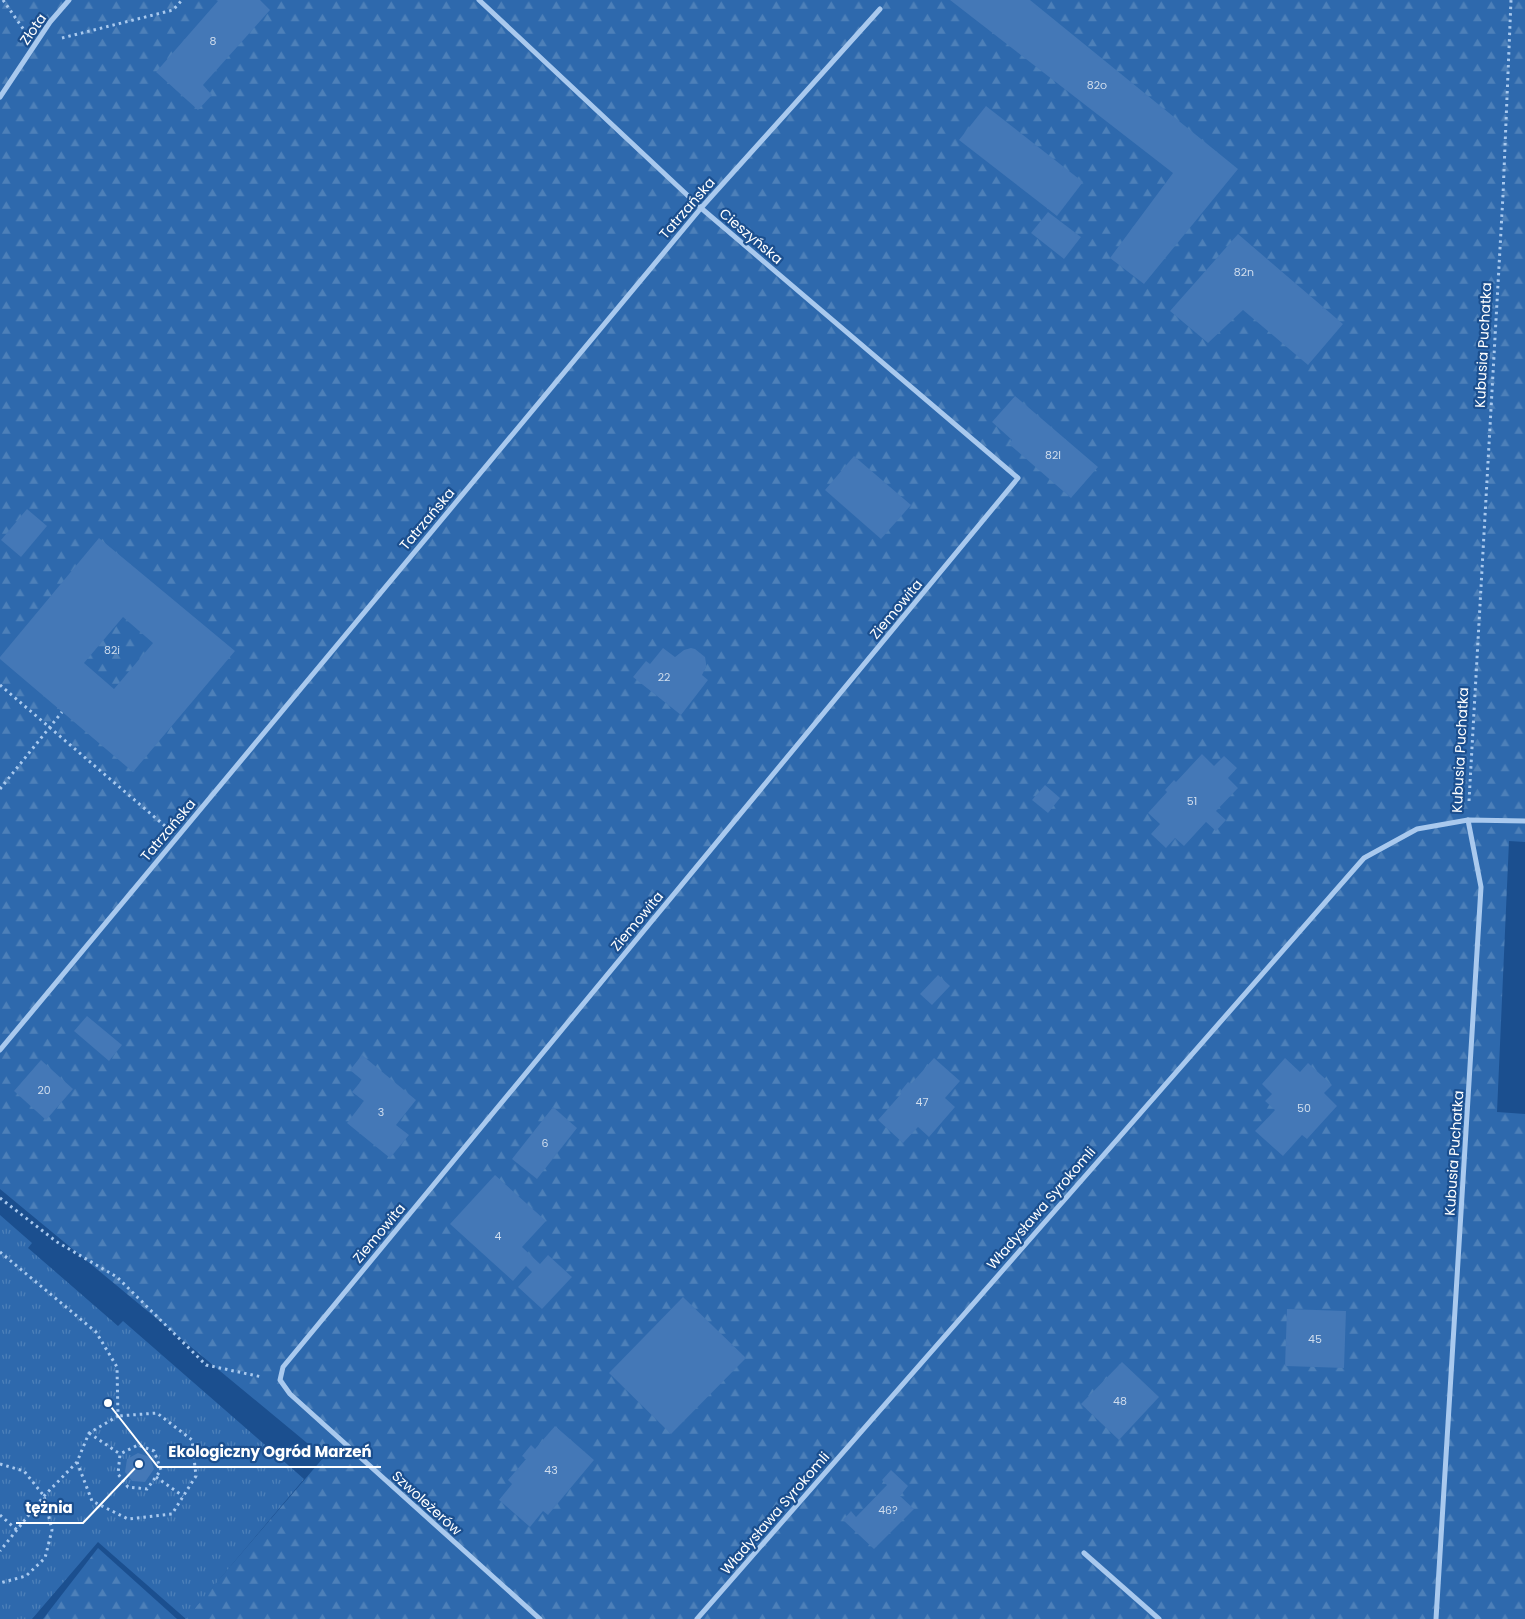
<svg xmlns="http://www.w3.org/2000/svg" width="1525" height="1619" font-family="Poppins,sans-serif">
<defs>
<pattern id="forest-firs" width="22" height="20" patternUnits="userSpaceOnUse" patternTransform="scale(1.25)"><rect width="22" height="20" fill="#2e69ad"/><path d="M5 1l3.5 6h-7zM16 11l3.5 6h-7z" fill="#4d80b9"/></pattern>
<pattern id="park-tufts" width="24" height="20" patternUnits="userSpaceOnUse" patternTransform="scale(1.25)"><rect width="24" height="20" fill="#2e69ad"/><path d="M3 7l-1-3M5 7V3M7 7l1-3M15 17l-1-3M17 17v-4M19 17l1-3" fill="none" stroke="#4d80b9"/></pattern>
</defs>
<rect width="100%" height="100%" fill="#1b4f8f"/>
<g fill="url(#forest-firs)">
<polygon points="0,0 1525,0 1525,842 1509,841 1497,1112 1525,1114 1525,1619 185,1619 324,1457 0,1189"/>
<polygon points="98,1548 177,1619 43,1619"/>
</g>
<polygon fill="url(#park-tufts)" points="0,1215 32,1243 28,1248 118,1326 123,1321 304,1479 186,1619 98,1542 32,1619 0,1619"/>
<g fill="#4478b7" fill-rule="evenodd">
<polygon points="216,0 260,0 270,10 203,85 212,95 198,110 156,72 218,1"/>
<polygon points="950,0 1030,0 1238,169 1144,284 1110,258 1173,173"/>
<polygon points="986,106 1083,182 1057,216 959,140"/>
<polygon points="1048,212 1081,237 1064,259 1031,233"/>
<polygon points="1238,234 1343,324 1308,365 1243,310 1208,343 1170,311"/>
<polygon points="1015,396 1098,467 1071,498 1009,444 1012,440 992,422"/>
<polygon points="854,456 911,505 881,539 825,490"/>
<polygon points="27,509 47,526 21,557 1,540"/>
<path d="M99,538L235,651L133,772L0,659V657ZM123,617L153,643L114,689L84,663Z"/>
<polygon points="663,648 675,657 684,650 691,648 695,649 705,657 706,663 706,667 702,675 708,680 681,715 633,677 646,661 650,664"/>
<polygon points="1202,754 1214,766 1224,756 1237,768 1228,778 1238,788 1216,811 1226,820 1216,831 1206,822 1184,846 1175,838 1166,848 1151,834 1160,824 1148,813 1167,792 1165,790 1174,780 1176,782"/>
<polygon points="1045,785 1060,798 1048,813 1032,800"/>
<polygon points="938,975 950,986 932,1005 920,994"/>
<polygon points="87,1016 122,1045 109,1061 74,1031"/>
<polygon points="362,1055 416,1100 396,1125 409,1135 390,1158 347,1123 364,1101 352,1092 362,1080 350,1070"/>
<polygon points="934,1058 960,1081 945,1098 955,1107 929,1137 918,1127 903,1143 878,1120 901,1094 900,1092 908,1082 911,1084"/>
<polygon points="1285,1058 1300,1072 1308,1063 1332,1085 1324,1093 1337,1106 1307,1139 1302,1135 1283,1156 1255,1131 1275,1110 1265,1101 1272,1094 1262,1084"/>
<polygon points="41,1060 73,1089 46,1120 14,1091"/>
<polygon points="553,1107 577,1128 537,1179 512,1159"/>
<polygon points="495,1175 546,1221 522,1247 540,1264 548,1255 572,1277 542,1309 518,1287 532,1272 526,1266 513,1281 450,1224"/>
<polygon points="683,1297 746,1358 671,1434 609,1373"/>
<polygon points="1287,1309 1346,1311 1344,1368 1285,1366"/>
<polygon points="1122,1362 1159,1397 1119,1440 1081,1404"/>
<polygon points="555,1426 594,1460 548,1515 543,1511 530,1527 499,1500 512,1484 508,1480 526,1459 522,1456 531,1445 535,1449"/>
<polygon points="138,1453 150,1457 154,1469 145,1482 132,1481 125,1472 127,1459"/>
<polygon points="891,1470 908,1486 900,1496 914,1509 874,1549 843,1520 851,1511 856,1517 887,1485 882,1480"/>
</g>
<g fill="none" stroke-linecap="round" stroke-linejoin="round">
<g stroke="#a9c9ee" stroke-width="3" stroke-dasharray="2.5 4" stroke-linecap="butt">
<polyline points="3,0 24,30"/>
<polyline points="62,38 173,10 182,0"/>
<polyline points="0,685 165,826"/>
<polyline points="0,789 62,712"/>
<polyline points="1469,801 1503,195 1511,0"/>
<polyline points="0,1198 57,1242 117,1277 206,1365 262,1377"/>
<polyline points="0,1252 96,1332 117,1367 118,1416 89,1433 77,1462 44,1496 0,1551"/>
<polyline points="89,1433 120,1454 118,1474 128,1487 147,1489 161,1470 154,1451 138,1445 120,1454"/>
<polyline points="77,1462 92,1501 128,1519 172,1514 196,1476 192,1440 157,1413 118,1416"/>
<polyline points="0,1464 24,1471 44,1496 52,1530 45,1558 26,1576 0,1583"/>
<polyline points="156,1477 183,1496"/>
<polyline points="0,1515 17,1530"/>
</g>
<g stroke="#a9c9ee" stroke-width="5">
<polyline points="479,0 701,208 1018,478 283,1367 280,1380 290,1394 540,1619"/>
<polyline points="0,97 50,22 69,0"/>
<polyline points="0,1050 701,208 880,9"/>
<polyline points="1084,1553 1159,1619"/>
<polyline points="697,1619 1364,858 1417,829 1468,820 1525,821"/>
<polyline points="1436,1619 1481,887 1468,820"/>
</g>
</g>
<g text-anchor="middle" stroke-width="4.5" stroke-linejoin="round" paint-order="stroke">
<g font-size="11" fill="#d0dded">
<text x="213" y="45">8</text>
<text x="1097" y="89">82o</text>
<text x="1244" y="276">82n</text>
<text x="1053" y="459">82l</text>
<text x="112" y="654">82i</text>
<text x="664" y="681">22</text>
<text x="1192" y="805">51</text>
<text x="44" y="1094">20</text>
<text x="922" y="1106">47</text>
<text x="1304" y="1112">50</text>
<text x="381" y="1116">3</text>
<text x="545" y="1147">6</text>
<text x="498" y="1240">4</text>
<text x="1315" y="1343">45</text>
<text x="1120" y="1405">48</text>
<text x="551" y="1474">43</text>
<text x="888" y="1514">46?</text>
</g>
<g font-size="14" fill="#fff" stroke="#1b4f8f">
<text transform="translate(33 29) rotate(-55)" y="5">Złota</text>
<text transform="translate(687 208) rotate(-49)" y="5">Tatrzańska</text>
<text transform="translate(751 236) rotate(40)" y="5">Cieszyńska</text>
<text transform="translate(1483 345) rotate(-87)" y="5">Kubusia Puchatka</text>
<text transform="translate(427 519) rotate(-50)" y="5">Tatrzańska</text>
<text transform="translate(896 609) rotate(-50)" y="5">Ziemowita</text>
<text transform="translate(1460 750) rotate(-87)" y="5">Kubusia Puchatka</text>
<text transform="translate(168 830) rotate(-50)" y="5">Tatrzańska</text>
<text transform="translate(637 921) rotate(-50)" y="5">Ziemowita</text>
<text transform="translate(1454 1153) rotate(-86)" y="5">Kubusia Puchatka</text>
<text transform="translate(1041 1208) rotate(-49)" y="5">Władysława Syrokomli</text>
<text transform="translate(379 1233) rotate(-50)" y="5">Ziemowita</text>
<text transform="translate(427 1503) rotate(42)" y="5">Szwoleżerów</text>
<text transform="translate(775 1513) rotate(-49)" y="5">Władysława Syrokomli</text>
</g>
</g>
<path fill="none" stroke="#fff" stroke-width="2" d="M108 1403L158 1467H381M139 1464L83 1523H16"/>
<g fill="#fff" stroke="#1b4f8f" stroke-width="2">
<circle cx="108" cy="1403" r="5"/>
<circle cx="139" cy="1464" r="5"/>
</g>
<g font-size="15" text-anchor="middle" font-weight="bold" fill="#fff" stroke="#1b4f8f" stroke-width="4.5" stroke-linejoin="round" paint-order="stroke">
<text x="270" y="1457">Ekologiczny Ogród Marzeń</text>
<text x="49" y="1513">tężnia</text>
</g>
</svg>
